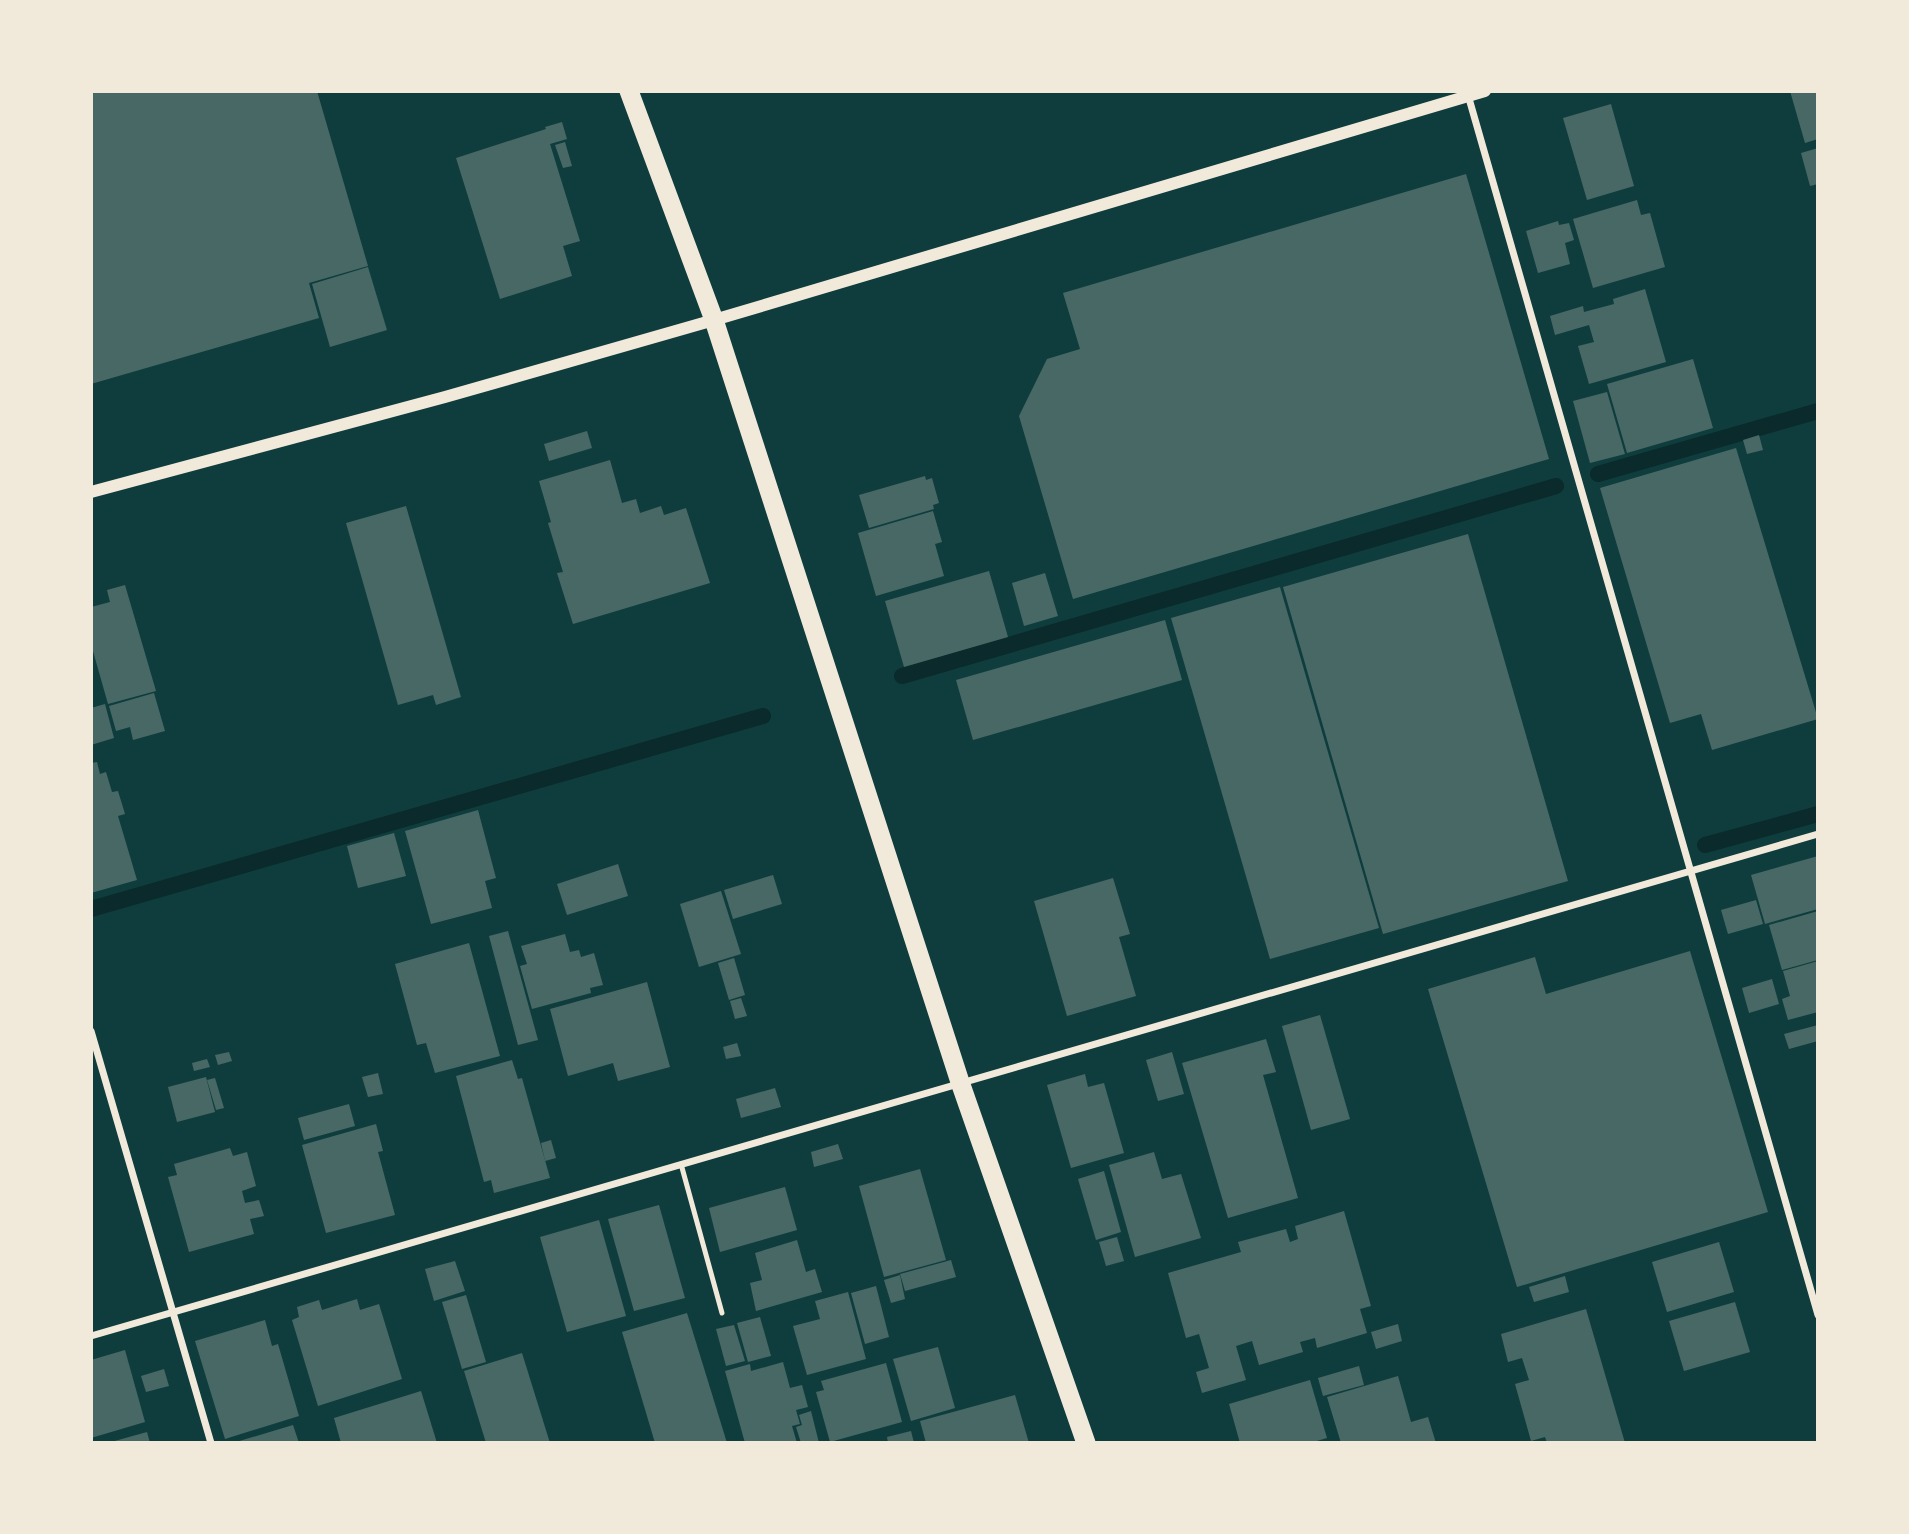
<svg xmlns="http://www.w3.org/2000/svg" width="1909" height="1534" font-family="Barlow,sans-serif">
<rect width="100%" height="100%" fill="#0f3d3e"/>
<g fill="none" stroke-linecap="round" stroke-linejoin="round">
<g stroke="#0a2a2b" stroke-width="16">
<polyline points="1598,474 1818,411"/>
<polyline points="902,676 1556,486"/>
<polyline points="1705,845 1818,814"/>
<polyline points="91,909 763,716"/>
</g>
</g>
<g fill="#486865">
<polygon points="91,91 317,91 368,266 309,283 319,318 91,384"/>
<polygon points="1790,91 1818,91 1818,139 1805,143"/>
<polygon points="1611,104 1634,186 1587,200 1563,118"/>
<polygon points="562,122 567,139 550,144 580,241 563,246 572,276 500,299 456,158 546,129 545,127"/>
<polygon points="565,142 572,166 563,168 555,145"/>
<polygon points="1818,148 1818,184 1810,186 1801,153"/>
<polygon points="1466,174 1549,459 1073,599 1019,416 1047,359 1080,349 1063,293"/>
<polygon points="1637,200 1641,215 1650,213 1665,267 1593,288 1573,219"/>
<polygon points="1558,221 1559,225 1569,223 1574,240 1565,243 1570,264 1538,273 1526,231"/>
<polygon points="368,267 387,330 330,347 312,284"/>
<polygon points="1645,289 1666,362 1589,384 1578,346 1594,342 1589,325 1555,335 1550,316 1583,306 1584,312 1614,304 1613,299"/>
<polygon points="1693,359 1713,428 1627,453 1607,384"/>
<polygon points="1607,392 1625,454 1590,463 1573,401"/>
<polygon points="587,431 592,448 549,461 544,444"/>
<polygon points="1759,435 1763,450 1747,454 1743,440"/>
<polygon points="1736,448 1818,719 1712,750 1701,714 1670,723 1600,488"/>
<polygon points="610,460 622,503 636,499 640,513 661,506 664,515 686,508 710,583 573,624 557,573 563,572 548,523 551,522 539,481"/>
<polygon points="925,476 926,480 932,478 939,503 933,505 934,509 869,528 859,495"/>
<polygon points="406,506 461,697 436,705 433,695 398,705 346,523"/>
<polygon points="933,511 942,542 935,544 944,576 876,596 858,533"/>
<polygon points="1468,534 1568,881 1383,934 1283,587"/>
<polygon points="989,571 1008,637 904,667 885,601"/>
<polygon points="1045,573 1058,616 1024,626 1012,583"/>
<polygon points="125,585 156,691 108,704 91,644 91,607 110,602 107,590"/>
<polygon points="1280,587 1379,928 1270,959 1171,618"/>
<polygon points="1165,620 1182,680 973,740 956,680"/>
<polygon points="154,693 165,731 133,740 130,727 116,731 109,706"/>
<polygon points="105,704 114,738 91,745 91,708"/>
<polygon points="97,762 100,774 106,772 112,792 118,791 125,814 118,816 137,880 91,893 91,763"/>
<polygon points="478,810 496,878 485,881 492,908 431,924 405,831"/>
<polygon points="394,833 406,876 358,888 347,846"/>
<polygon points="1818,856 1818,909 1765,924 1751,875"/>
<polygon points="618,864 628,896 567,915 557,884"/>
<polygon points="773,875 782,904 733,919 724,890"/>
<polygon points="1113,878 1130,934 1119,937 1136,996 1067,1016 1034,901"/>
<polygon points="721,891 741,954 699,967 680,904"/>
<polygon points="1756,900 1763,924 1728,934 1721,910"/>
<polygon points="1818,911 1818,960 1782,970 1769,925"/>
<polygon points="508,931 538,1040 518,1045 489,936"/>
<polygon points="565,934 570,952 579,950 581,957 594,953 603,985 590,988 591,993 532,1009 520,966 527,964 521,946"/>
<polygon points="469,943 500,1056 435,1073 426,1043 417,1045 395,964"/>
<polygon points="1690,951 1768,1212 1517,1287 1428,989 1535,957 1546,994"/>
<polygon points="734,958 745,995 729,1000 718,963"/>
<polygon points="1818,961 1818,1012 1788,1020 1782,999 1790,996 1783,971"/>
<polygon points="1772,979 1779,1004 1749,1013 1742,988"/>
<polygon points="647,982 670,1067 618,1081 613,1063 568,1076 550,1009"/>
<polygon points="741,998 747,1016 735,1019 730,1001"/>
<polygon points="1320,1015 1350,1119 1311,1130 1282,1026"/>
<polygon points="1818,1025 1818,1041 1789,1049 1784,1034"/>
<polygon points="1266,1039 1276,1072 1263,1075 1298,1198 1228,1218 1182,1063"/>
<polygon points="737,1043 741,1056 726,1059 723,1047"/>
<polygon points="229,1052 232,1061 218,1065 215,1055"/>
<polygon points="1172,1052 1184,1094 1158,1101 1146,1060"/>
<polygon points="207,1059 210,1067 194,1071 192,1063"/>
<polygon points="512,1060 518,1079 522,1078 550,1178 494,1193 491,1180 484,1182 456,1076"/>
<polygon points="378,1073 383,1094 368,1097 362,1077"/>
<polygon points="1085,1074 1088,1087 1104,1083 1124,1153 1071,1168 1047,1085"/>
<polygon points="206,1077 215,1112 177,1122 168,1087"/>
<polygon points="215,1078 224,1108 216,1110 207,1080"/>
<polygon points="775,1088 781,1107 741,1118 736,1099"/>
<polygon points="349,1104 355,1126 304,1140 298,1118"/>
<polygon points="376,1124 383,1151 378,1152 395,1215 326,1233 302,1145"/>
<polygon points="551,1140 556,1158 545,1161 541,1143"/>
<polygon points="838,1144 843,1159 814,1167 811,1152"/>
<polygon points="230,1148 233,1156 247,1152 256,1186 242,1191 245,1203 259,1200 264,1216 250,1219 254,1234 189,1252 168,1177 177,1175 174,1164"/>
<polygon points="1154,1152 1162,1179 1181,1174 1201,1238 1135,1257 1109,1165"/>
<polygon points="920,1169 946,1260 884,1277 859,1186"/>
<polygon points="1104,1171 1121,1232 1096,1240 1078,1179"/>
<polygon points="785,1187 797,1230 720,1252 709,1208"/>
<polygon points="659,1205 685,1298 634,1311 608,1219"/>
<polygon points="1344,1211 1371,1306 1360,1309 1367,1333 1317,1348 1315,1338 1300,1342 1303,1352 1259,1365 1252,1341 1236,1346 1246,1380 1202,1393 1196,1372 1209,1368 1199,1334 1186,1338 1168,1273 1241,1252 1238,1242 1286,1229 1290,1242 1298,1239 1295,1226"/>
<polygon points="599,1220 626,1316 567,1332 540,1237"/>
<polygon points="1117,1237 1124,1261 1106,1266 1099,1242"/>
<polygon points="797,1240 806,1272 815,1269 822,1292 756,1311 750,1283 762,1280 755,1253"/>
<polygon points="1719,1242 1734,1292 1667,1312 1652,1262"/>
<polygon points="951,1260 956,1277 905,1291 900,1274"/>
<polygon points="455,1261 465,1291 434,1301 425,1269"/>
<polygon points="900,1275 905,1299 891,1303 884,1280"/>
<polygon points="1565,1276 1569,1292 1534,1302 1529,1287"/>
<polygon points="876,1286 889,1337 865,1344 851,1293"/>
<polygon points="848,1292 866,1359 807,1375 793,1326 820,1319 815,1301"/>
<polygon points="466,1295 486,1362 462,1369 442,1302"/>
<polygon points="357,1299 360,1310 379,1304 402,1379 318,1406 292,1320 299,1317 297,1307 319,1300 322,1310"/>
<polygon points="1735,1302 1750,1352 1684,1371 1669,1321"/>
<polygon points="1586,1309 1625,1443 1547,1443 1545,1437 1531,1441 1515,1384 1529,1380 1522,1358 1508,1362 1501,1334"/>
<polygon points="687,1313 727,1443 655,1443 622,1332"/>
<polygon points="760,1317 771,1356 748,1362 737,1323"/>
<polygon points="265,1320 272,1346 278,1344 299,1416 225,1439 195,1341"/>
<polygon points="1398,1324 1402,1341 1376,1349 1371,1332"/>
<polygon points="734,1325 745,1361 726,1366 716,1329"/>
<polygon points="938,1347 955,1408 911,1421 893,1359"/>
<polygon points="125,1350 145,1422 91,1438 91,1360"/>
<polygon points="522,1353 550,1443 486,1443 464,1371"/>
<polygon points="783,1362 790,1388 802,1385 808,1407 796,1410 800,1424 792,1426 797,1443 745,1443 725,1371 750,1364 751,1371"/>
<polygon points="886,1363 902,1422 830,1442 816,1392 824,1390 821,1381"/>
<polygon points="1359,1366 1364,1385 1323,1396 1318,1378"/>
<polygon points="164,1369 169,1386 146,1392 141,1376"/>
<polygon points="1398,1376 1411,1422 1428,1417 1436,1443 1341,1443 1327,1397"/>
<polygon points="1310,1380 1327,1438 1310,1443 1240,1443 1229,1404"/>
<polygon points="421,1391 437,1443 341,1443 334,1418"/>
<polygon points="1015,1395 1029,1443 926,1443 920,1421"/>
<polygon points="811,1411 819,1443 801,1443 796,1427 802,1425 799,1415"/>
<polygon points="293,1425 299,1443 236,1443 236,1442"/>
<polygon points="911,1431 914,1443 888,1443 887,1437"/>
<polygon points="147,1432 150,1443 111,1443 111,1442"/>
</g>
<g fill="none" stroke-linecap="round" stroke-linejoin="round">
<polyline stroke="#f1e9da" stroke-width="5" points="681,1164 722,1313"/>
<g stroke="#f1e9da" stroke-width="7">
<polyline points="1468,95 1818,1315"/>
<polyline points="91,1031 211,1443"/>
<polyline points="91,1336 1818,834"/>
</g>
<polyline stroke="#f1e9da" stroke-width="12" points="91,492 445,397 714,320 1485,91"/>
<polyline stroke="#f1e9da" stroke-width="19" points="629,91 714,320 960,1082 1086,1443"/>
</g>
<rect width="1909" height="1534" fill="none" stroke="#f1e9da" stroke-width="186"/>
</svg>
